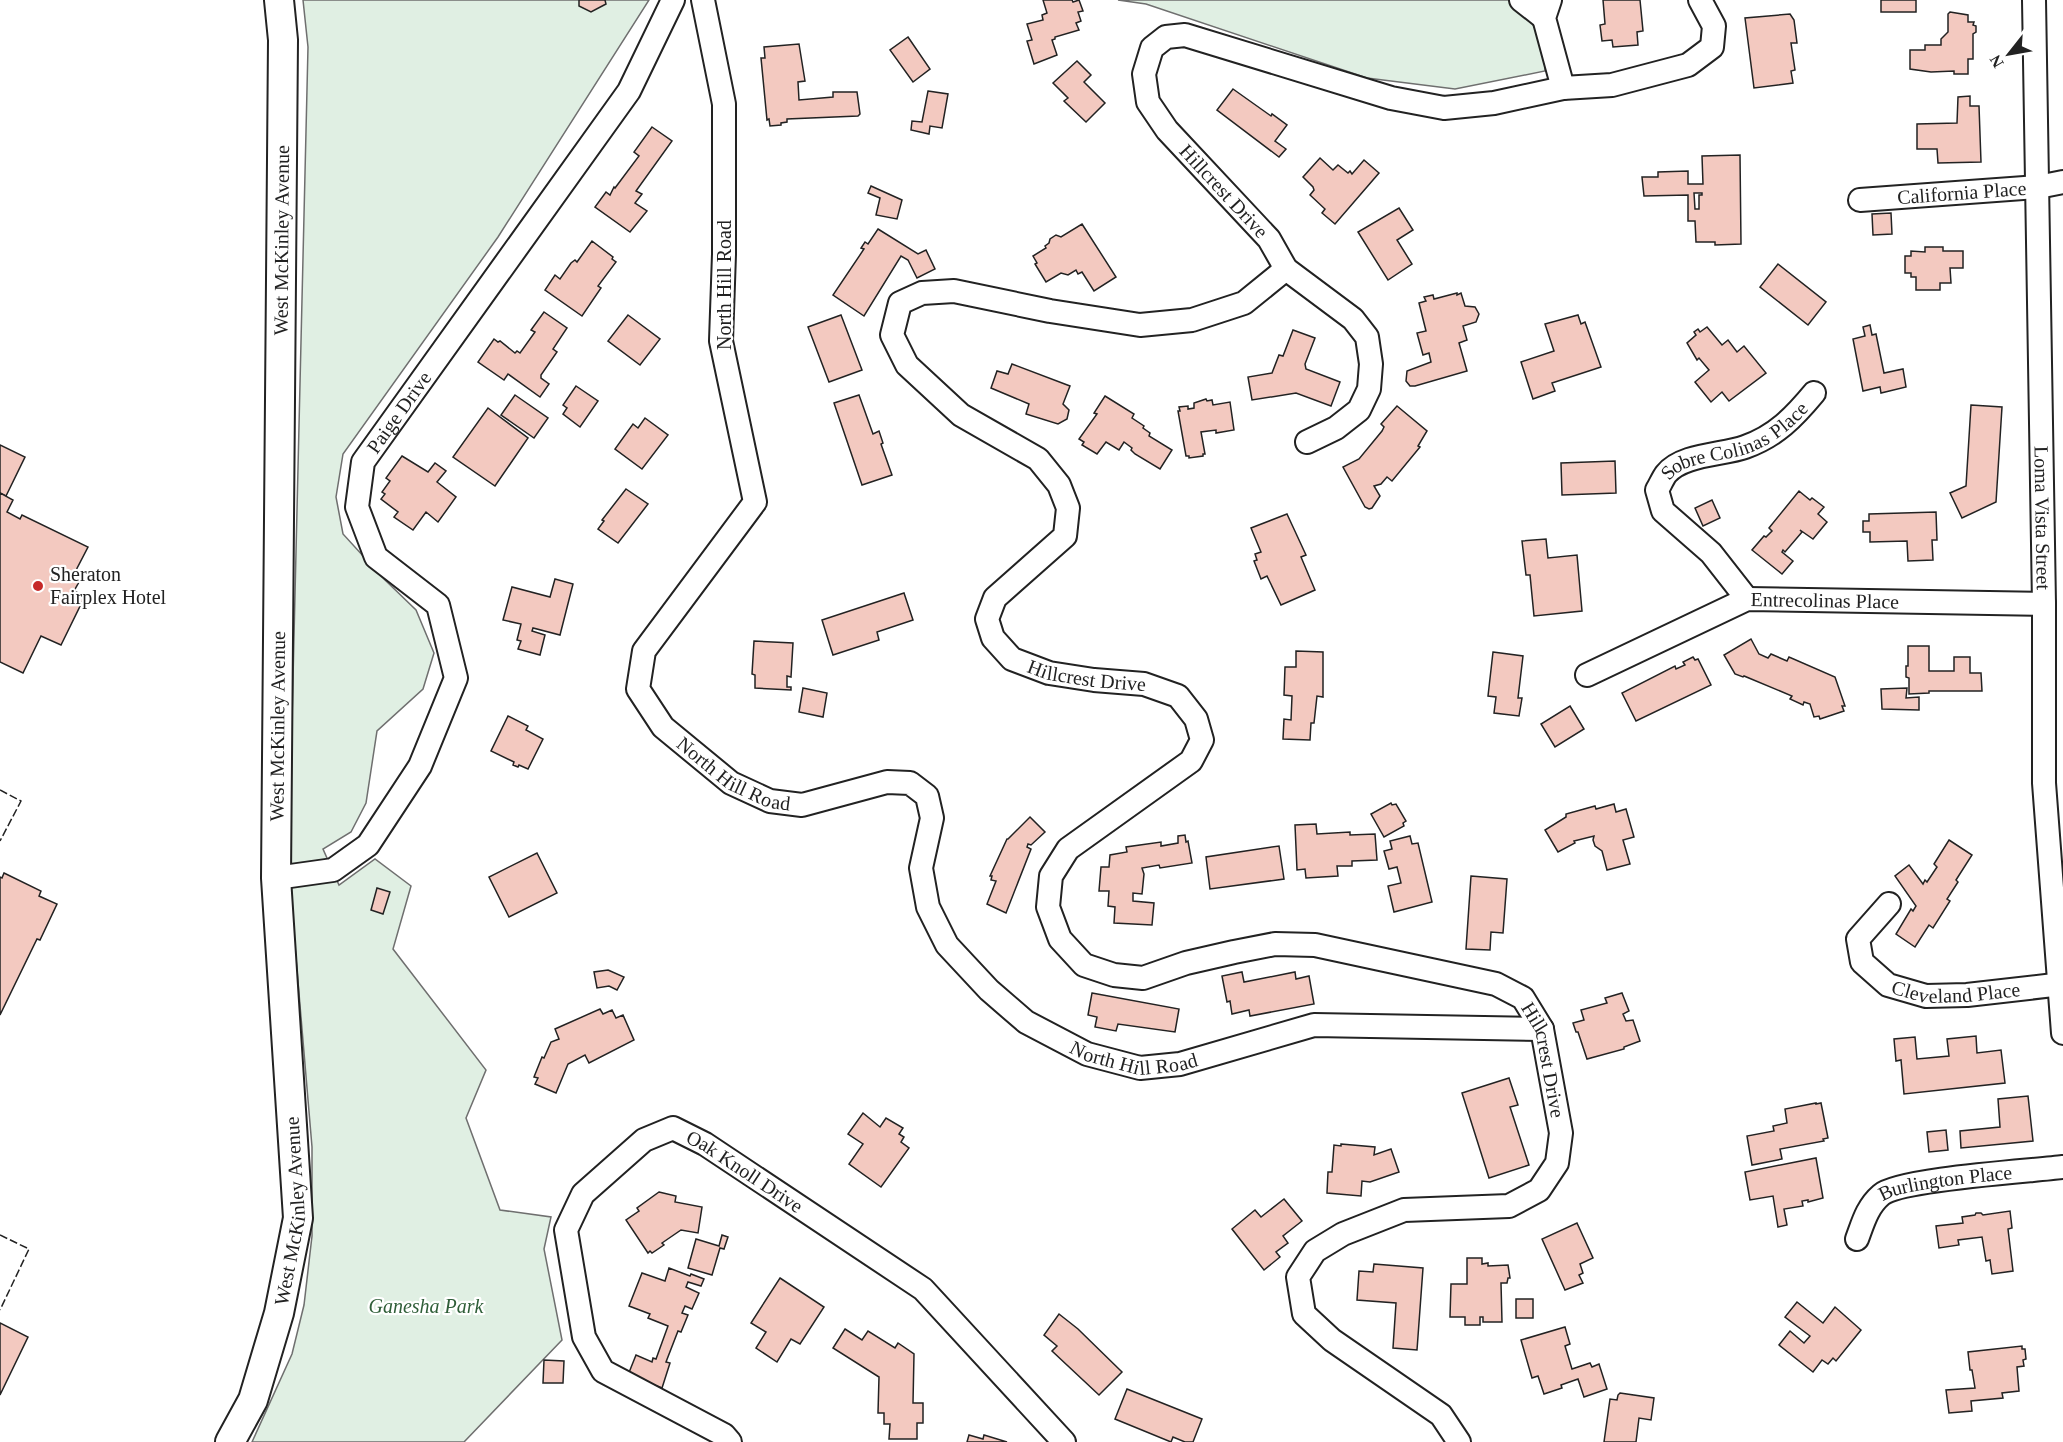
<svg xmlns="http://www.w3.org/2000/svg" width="2063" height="1442" font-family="Georgia,serif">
<rect width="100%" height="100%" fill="#fff"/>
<g fill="#e0efe3" stroke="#6f6f6f" stroke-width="1.5">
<polygon points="303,0 649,0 498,237 343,454 336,497 343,534 385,580 416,610 434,653 423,689 377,731 366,803 351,832 323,849 339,885 375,859 411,886 393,949 486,1070 466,1118 500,1210 551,1217 544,1249 562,1340 464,1442 252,1442 292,1354 304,1305 312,1236 312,1147 291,899 290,805 308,47"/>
<polygon points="1118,0 1550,0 1545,71 1455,89 1367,78 1146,4"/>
</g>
<g fill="#f3c9c0" stroke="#222" stroke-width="1.5" fill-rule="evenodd">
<polygon points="579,0 605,0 606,4 591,12 579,6"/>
<polygon points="1043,0 1072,0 1073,2 1079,0 1083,11 1078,12 1081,21 1076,23 1079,30 1055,37 1055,39 1052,40 1057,55 1034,64 1027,41 1032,40 1027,24 1043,20 1042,15 1047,13"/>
<polygon points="1603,0 1640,0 1643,31 1637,32 1638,45 1613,47 1612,40 1602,41 1600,25 1605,24"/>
<rect x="1881" y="0" width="35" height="12"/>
<polygon points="1950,12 1968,15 1968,22 1974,22 1973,25 1976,26 1976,32 1973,34 1973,59 1968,59 1968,74 1954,74 1954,71 1931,72 1910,69 1910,50 1925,50 1925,45 1941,45 1941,39 1948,32 1948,14"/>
<polygon points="1790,14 1794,20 1797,43 1791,43 1795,70 1791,71 1793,83 1754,88 1745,18"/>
<polygon points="908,37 930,69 913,82 890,50"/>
<polygon points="799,44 805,81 798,82 799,100 833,97 833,92 857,92 860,114 858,116 787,119 787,122 781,123 781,125 770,126 769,119 767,120 761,58 765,58 764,47"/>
<polygon points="1077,61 1091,75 1084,82 1105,103 1086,122 1064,101 1068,98 1053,83"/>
<polygon points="1233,89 1271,116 1272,114 1287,125 1275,141 1286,149 1279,157 1217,110"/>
<polygon points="928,91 948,94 942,128 930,126 929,134 911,130 912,121 922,122"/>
<polygon points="1970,96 1970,106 1979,106 1981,162 1938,163 1937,149 1917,149 1917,124 1957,123 1958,97"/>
<polygon points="652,127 672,141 636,191 642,194 635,203 647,211 630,232 595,207 606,192 610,195 614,187 615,188 639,156 634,152"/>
<path d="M1740,155L1741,244L1715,245V242H1696L1695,221H1688V195L1644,196L1642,177H1658V172L1688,171V184H1703L1702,156ZM1694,193H1702V195H1699V209H1695Z"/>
<polygon points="1320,158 1333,170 1338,165 1348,173 1350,171 1352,174 1364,160 1379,173 1335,224 1322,213 1325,209 1310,195 1314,190 1313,187 1303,177"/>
<polygon points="871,186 902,200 897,219 876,215 880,198 868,193"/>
<polygon points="1399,208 1413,230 1397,240 1412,264 1388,280 1358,232"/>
<polygon points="1891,213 1892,234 1873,235 1872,214"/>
<polygon points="1082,224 1116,277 1094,291 1082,272 1078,274 1076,270 1068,275 1061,273 1046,282 1035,264 1037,263 1033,256 1046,248 1045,246 1049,243 1050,239 1056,235 1061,237"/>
<polygon points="878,229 918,254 926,250 935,269 917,278 908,260 901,256 864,316 833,295 864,249 861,248 865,242 868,244"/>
<polygon points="592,241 613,257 612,259 616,262 598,286 601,288 582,316 545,290 555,275 560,279 571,263 575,260 577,262"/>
<polygon points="1925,247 1943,247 1943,251 1963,251 1963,268 1950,268 1951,283 1940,283 1940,290 1916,290 1916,277 1911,277 1911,273 1905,273 1905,256 1911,256 1911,251 1925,252"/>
<polygon points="1778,264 1826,302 1808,325 1760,287"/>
<polygon points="1457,293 1457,295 1461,293 1465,306 1475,307 1479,314 1476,322 1463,326 1467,340 1459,343 1467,371 1415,386 1410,386 1406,381 1407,371 1431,362 1429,353 1423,355 1417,333 1426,331 1419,303 1426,301 1424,297 1433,295 1434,299"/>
<polygon points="544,312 567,328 553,349 557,352 541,375 541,378 549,384 540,397 508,374 504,380 478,362 494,339 498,342 500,341 515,353 517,351 520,353 535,332 531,330"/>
<polygon points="628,315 660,339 640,365 608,341"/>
<polygon points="841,315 862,370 829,382 808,327"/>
<polygon points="1578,315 1581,324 1585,322 1601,367 1552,383 1555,391 1533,399 1521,362 1554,351 1545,324"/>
<polygon points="1870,325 1872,335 1876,334 1884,373 1903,369 1906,387 1881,393 1880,387 1863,391 1853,339 1865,336 1863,327"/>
<polygon points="1707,327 1722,345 1728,340 1737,352 1744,346 1766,373 1729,401 1722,392 1711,402 1695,382 1709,370 1699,358 1697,360 1687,343 1696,335 1694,332 1698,329 1700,332"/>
<polygon points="1293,330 1315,338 1305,364 1306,369 1340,382 1331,406 1296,393 1252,400 1248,377 1272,373 1279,355 1283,356"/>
<polygon points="1012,364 1070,386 1063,404 1069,410 1067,419 1058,424 1026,414 1029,404 991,388 997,371 1008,374"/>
<polygon points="576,386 598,401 580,427 563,414 567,408 563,405"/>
<polygon points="515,395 548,418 534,438 501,415"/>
<polygon points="859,395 873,434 879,431 883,443 881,444 892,475 862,485 834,403"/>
<polygon points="1105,396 1134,414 1132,418 1144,426 1143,428 1150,433 1149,436 1172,450 1160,469 1135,454 1131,450 1132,448 1124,442 1119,450 1106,442 1097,454 1082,445 1084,442 1079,439 1097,414 1094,413"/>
<polygon points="1206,399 1207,401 1212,400 1213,405 1230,402 1234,430 1216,433 1216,430 1201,432 1205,454 1203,454 1203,456 1189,458 1189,456 1186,456 1178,411 1180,411 1179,407 1188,406 1188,409 1194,408 1194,403"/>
<polygon points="1971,405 2002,407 1996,502 1962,518 1950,493 1966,486"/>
<polygon points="1397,406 1427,431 1418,446 1420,447 1392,481 1387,477 1381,484 1374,486 1380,496 1372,508 1369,509 1365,507 1343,467 1359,459 1382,431 1384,427 1381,424"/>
<polygon points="488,408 528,438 495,486 453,457"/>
<polygon points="645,418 668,435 642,469 615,449 633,424 638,428"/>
<polygon points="0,445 25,457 6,496 0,493"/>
<polygon points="402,456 428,472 435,463 446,471 437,482 456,497 438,522 426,512 413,530 394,517 398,512 381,499 385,494 382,492 390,481 386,478"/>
<polygon points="1615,461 1616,493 1562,495 1561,463"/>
<polygon points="626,489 648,504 618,543 598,529 604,521 602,520"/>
<polygon points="1799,491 1810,500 1812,498 1824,507 1818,514 1827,522 1813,539 1800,530 1802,532 1785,552 1783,550 1782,552 1793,561 1782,574 1752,550 1764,536 1766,537 1772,531 1769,528"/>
<polygon points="0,493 13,500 7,512 20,519 22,515 88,547 72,578 79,582 74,591 85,596 61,645 41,636 23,673 0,662"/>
<polygon points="1712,500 1720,518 1703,526 1695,508"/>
<polygon points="1936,512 1937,540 1932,540 1933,560 1908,561 1907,541 1870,542 1870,532 1863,532 1863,521 1869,521 1869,514"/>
<polygon points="1287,514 1306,555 1301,557 1315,590 1281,605 1267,576 1261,579 1254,561 1257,560 1255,554 1261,552 1251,528"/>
<polygon points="1546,539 1548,558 1577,555 1582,611 1534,616 1530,575 1526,575 1522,541"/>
<polygon points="555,579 573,584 560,635 533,628 532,631 545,635 540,655 518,649 521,641 517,640 521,624 503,620 512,587 550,597"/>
<polygon points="904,593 913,620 877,632 879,640 833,655 822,620"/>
<polygon points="1751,639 1759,654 1768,658 1771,654 1787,661 1789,657 1835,677 1845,706 1842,706 1844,711 1820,719 1819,716 1814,717 1810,704 1804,702 1803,705 1790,699 1792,696 1744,676 1743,677 1735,674 1724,655"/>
<polygon points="754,641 793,643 791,677 787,676 787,687 791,687 791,690 755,688 755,675 752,674"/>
<polygon points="1908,646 1929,646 1929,671 1954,671 1954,657 1970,657 1970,673 1981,673 1982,691 1929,691 1929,693 1909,694 1909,678 1906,677 1906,666 1908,666"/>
<polygon points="1296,651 1323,652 1323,697 1317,696 1314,723 1311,723 1310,740 1283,739 1284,719 1291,720 1292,696 1284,695 1285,667 1296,667"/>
<polygon points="1493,652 1523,656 1518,698 1522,698 1519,716 1494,713 1496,697 1488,696"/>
<polygon points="1693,657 1695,660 1698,659 1711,685 1636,721 1622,693 1675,666 1676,669 1685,665 1683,662"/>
<polygon points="803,688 827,693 823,717 799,712"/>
<polygon points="1907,688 1906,698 1919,697 1919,710 1882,709 1881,689"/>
<polygon points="1570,706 1584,729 1555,747 1541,724"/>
<polygon points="508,716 528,726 526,730 543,739 528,769 519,765 518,767 513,765 514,762 491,751"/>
<polygon points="1391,803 1392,805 1396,804 1406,821 1403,823 1404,826 1384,837 1371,814"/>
<polygon points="1614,804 1616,812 1626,809 1634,837 1623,840 1630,864 1607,870 1602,851 1595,846 1593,840 1594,836 1574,841 1575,843 1558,852 1545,830 1566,817 1566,814 1595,806 1596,809"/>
<polygon points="1030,817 1045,832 1031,845 1028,844 1027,847 1031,849 1006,913 987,904 996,881 991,880 992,876 990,876 1007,839 1008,839"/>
<polygon points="1316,824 1317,834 1350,832 1350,835 1375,834 1377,860 1352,861 1352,866 1337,866 1338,876 1306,878 1305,869 1297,870 1295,825"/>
<polygon points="1185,835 1186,842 1188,841 1192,863 1160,868 1159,865 1142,868 1144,874 1142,894 1133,893 1133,901 1154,903 1152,925 1114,923 1115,907 1108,906 1109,891 1099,891 1101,867 1109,867 1110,855 1127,852 1126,847 1161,842 1161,846 1178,843 1178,836"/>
<polygon points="1410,836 1412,844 1418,843 1432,902 1394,912 1388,886 1401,883 1397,867 1389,869 1384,851 1392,849 1390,841"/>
<polygon points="1949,840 1972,855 1956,880 1958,882 1947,899 1950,901 1933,928 1929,925 1915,947 1896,934 1911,909 1913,911 1916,906 1895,876 1909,865 1923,884 1925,880 1927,882 1937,867 1934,864"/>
<polygon points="1279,846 1284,879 1210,889 1206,857"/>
<polygon points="537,853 557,893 509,917 489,877"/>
<polygon points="4,873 41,891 39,896 57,904 40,940 37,939 0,1015 0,877 2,878"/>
<polygon points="1471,876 1507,879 1503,933 1491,932 1490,950 1466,949"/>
<polygon points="377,888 390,892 383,914 371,910"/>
<polygon points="608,970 624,977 617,990 609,986 597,988 594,972"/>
<polygon points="1242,972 1244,982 1295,972 1296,979 1309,976 1314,1004 1250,1016 1249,1010 1232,1014 1230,1001 1227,1002 1222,976"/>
<polygon points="1092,993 1179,1009 1175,1032 1118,1024 1116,1031 1095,1027 1097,1017 1088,1015"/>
<polygon points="1622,993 1629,1011 1623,1014 1626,1021 1633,1020 1640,1041 1624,1047 1624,1049 1587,1059 1578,1032 1576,1032 1573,1023 1584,1020 1581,1010 1607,1003 1605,998"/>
<polygon points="600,1009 603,1014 612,1010 616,1018 623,1015 634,1040 589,1063 585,1055 568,1064 556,1093 535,1084 538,1078 534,1077 542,1057 544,1058 551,1042 559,1039 555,1029"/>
<polygon points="1976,1036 1977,1053 2001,1050 2005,1083 1904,1094 1901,1060 1896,1061 1894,1039 1915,1037 1917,1059 1949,1056 1947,1039"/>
<polygon points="1509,1078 1518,1105 1510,1107 1529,1165 1489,1178 1462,1093"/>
<polygon points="2028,1096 2033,1141 1961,1148 1960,1131 2000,1127 1998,1099"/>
<polygon points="1816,1103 1816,1104 1821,1103 1828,1138 1823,1139 1824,1141 1780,1149 1782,1159 1752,1165 1747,1136 1774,1131 1773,1126 1787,1123 1785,1109"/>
<polygon points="863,1113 880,1127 886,1118 903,1128 899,1134 904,1137 901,1142 909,1148 881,1187 849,1164 863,1144 848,1134"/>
<polygon points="1946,1130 1948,1150 1929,1152 1927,1132"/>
<polygon points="1341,1144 1375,1147 1374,1155 1391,1149 1399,1172 1370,1182 1362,1181 1361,1196 1327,1193 1328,1172 1332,1172 1334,1145 1341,1146"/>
<polygon points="1816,1158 1823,1198 1808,1202 1808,1200 1802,1201 1803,1206 1784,1209 1787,1225 1778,1227 1773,1196 1750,1200 1745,1172"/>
<polygon points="659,1192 676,1196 675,1202 702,1207 698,1233 681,1230 662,1243 664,1245 652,1253 650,1251 648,1253 626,1220 639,1211 637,1208"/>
<polygon points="1284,1199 1302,1221 1283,1236 1288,1243 1276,1252 1280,1257 1264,1270 1232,1229 1255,1210 1261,1217"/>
<polygon points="2010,1211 2012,1228 2008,1229 2013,1271 1992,1274 1990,1260 1986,1261 1982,1237 1958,1240 1959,1245 1939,1248 1936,1226 1963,1223 1962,1217 1975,1215 1976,1213 1981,1213 1983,1215"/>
<polygon points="1577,1223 1593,1258 1580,1264 1583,1273 1579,1275 1583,1283 1565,1290 1542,1239"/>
<polygon points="722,1235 728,1237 724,1249 720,1248 712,1275 688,1268 696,1239 719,1246"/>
<polygon points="1467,1258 1482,1258 1482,1264 1488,1263 1488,1266 1508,1265 1510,1278 1508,1278 1507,1283 1501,1283 1502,1322 1483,1322 1483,1317 1480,1317 1480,1325 1465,1325 1465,1317 1450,1317 1451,1284 1467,1284"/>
<polygon points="1374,1264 1423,1268 1417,1350 1393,1348 1396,1303 1357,1300 1359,1271 1373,1272"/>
<polygon points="669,1268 690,1276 691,1274 704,1279 701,1286 688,1282 686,1287 699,1293 692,1309 685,1306 682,1313 688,1315 681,1332 678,1331 666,1362 670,1363 662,1388 628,1375 636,1355 652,1362 653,1358 656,1359 668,1326 648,1318 650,1314 629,1306 642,1273 665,1281"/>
<polygon points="780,1278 824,1307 800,1344 791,1339 777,1362 756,1348 766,1332 751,1323"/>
<rect x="1516" y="1299" width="17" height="19"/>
<polygon points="1797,1302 1823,1323 1835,1307 1861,1330 1836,1361 1833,1358 1828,1364 1822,1360 1813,1372 1779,1345 1790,1331 1804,1343 1810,1336 1785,1317"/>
<polygon points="1059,1314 1078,1329 1122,1372 1099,1395 1052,1351 1057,1346 1044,1335"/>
<polygon points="0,1323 28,1337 0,1395"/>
<polygon points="1565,1327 1570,1344 1565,1346 1572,1369 1590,1363 1592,1367 1599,1364 1607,1389 1584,1397 1578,1379 1561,1385 1562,1388 1544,1394 1538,1376 1532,1378 1521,1340"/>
<polygon points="845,1329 862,1340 868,1331 895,1348 898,1343 914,1354 913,1403 923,1403 923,1423 917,1423 917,1439 889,1439 890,1424 884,1424 884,1413 878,1413 879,1377 833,1348"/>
<polygon points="2022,1346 2022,1349 2025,1349 2026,1359 2023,1360 2024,1366 2017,1367 2019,1391 2002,1393 2003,1398 1971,1401 1972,1411 1949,1413 1946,1390 1975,1388 1972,1370 1970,1370 1968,1352"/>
<polygon points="544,1360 564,1361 563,1383 543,1383"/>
<polygon points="1127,1389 1202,1419 1193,1442 1185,1442 1173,1437 1171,1442 1115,1419"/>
<polygon points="1620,1393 1654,1398 1651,1420 1639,1418 1636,1442 1604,1442 1610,1399 1617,1400 1618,1395"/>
<polygon points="969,1435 983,1439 984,1435 1007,1442 967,1442"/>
</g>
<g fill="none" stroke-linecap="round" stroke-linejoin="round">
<defs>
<g id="minor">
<path id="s1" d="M703,0L724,104V254L721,341L755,502L644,651L638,689L663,727L731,783L770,801L802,805L887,782L910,783L927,796L932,818L921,868L928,907L947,945L989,990L1026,1022L1087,1054L1140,1068L1180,1064L1314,1025L1542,1029"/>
<polyline points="1521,0 1544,18"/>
<polyline points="1550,0 1544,18 1563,88"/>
<path id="s2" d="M2034,0L2044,604V783L2063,1033"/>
<path id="s3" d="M1860,200L2038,187L2063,182"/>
<path id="s4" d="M1286,269L1244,303L1192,320L1140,325L1050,311L954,291L922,293L900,303L892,335L907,365L961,415L1038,459L1059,485L1068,508L1065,536L995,598L987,619L993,638L1012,659L1049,673L1094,680L1144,684L1178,696L1196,719L1202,740L1191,761L1068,849L1051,876L1048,907L1060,939L1084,965L1114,975L1143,978L1186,963L1234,952L1275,944L1315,945L1496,984L1523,998L1542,1029L1561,1133L1557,1163L1539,1190L1509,1206L1404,1210L1343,1234L1315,1251L1298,1277L1304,1314L1332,1340L1441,1415L1459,1442"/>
<polyline points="1307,442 1336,428 1359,410 1369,389 1371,364 1367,337 1353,319 1286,269 1269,239 1167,130 1148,102 1144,74 1152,48 1166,37 1185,35 1391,98 1444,108 1494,103 1563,88 1612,85 1688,65 1712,47 1714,26 1700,0"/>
<path id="s5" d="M1747,599L1711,553L1663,511L1657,490C1660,485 1663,478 1666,474C1682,454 1723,455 1745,447C1776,436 1794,417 1814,393"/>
<path id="s6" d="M1587,675L1747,599L2044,604"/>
<path id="s7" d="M276,878L333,870L368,845L420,766L456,678L438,605L376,557L357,507L363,462L629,91L673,0"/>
<path id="s8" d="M1889,904L1858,939L1862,962L1888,985L1926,996L1967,995L2063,984"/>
<path id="s9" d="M1857,1239C1863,1223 1867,1207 1881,1195C1899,1179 2032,1171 2063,1167"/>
<path id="s10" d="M730,1442L724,1435L603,1371L584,1337L566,1230L583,1194L644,1140L673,1128L705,1144L923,1289L1064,1442"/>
</g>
<g id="major">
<path id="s11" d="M230,1442L253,1400L279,1313L298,1218L276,878L283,40L279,0"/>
</g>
</defs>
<use href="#minor" stroke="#222" stroke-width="26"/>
<use href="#major" stroke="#222" stroke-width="32"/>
<use href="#minor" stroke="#fff" stroke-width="22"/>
<use href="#major" stroke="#fff" stroke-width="28"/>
<g stroke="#222" stroke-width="1.5" stroke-dasharray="8 3" stroke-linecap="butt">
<polyline points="0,790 21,801 0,841"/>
<polyline points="0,1235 29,1249 0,1310"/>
</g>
</g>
<circle fill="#c62828" stroke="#fff" stroke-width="2" cx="38" cy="586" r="6"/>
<g text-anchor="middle" stroke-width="4.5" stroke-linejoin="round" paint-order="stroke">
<g font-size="20" fill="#222" stroke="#fff">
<text transform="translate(1224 191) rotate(47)" y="7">Hillcrest Drive</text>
<text dy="7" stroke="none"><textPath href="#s3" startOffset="102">California Place</textPath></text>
<text dy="7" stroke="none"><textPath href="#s11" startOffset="1214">West McKinley Avenue</textPath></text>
<text transform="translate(724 285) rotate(-90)" y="7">North Hill Road</text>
<text dy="7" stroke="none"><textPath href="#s7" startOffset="604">Paige Drive</textPath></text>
<text dy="7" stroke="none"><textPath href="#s5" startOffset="240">Sobre Colinas Place</textPath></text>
<text dy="7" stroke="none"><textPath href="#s2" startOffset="518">Loma Vista Street</textPath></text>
<text dy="7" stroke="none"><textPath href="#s6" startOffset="255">Entrecolinas Place</textPath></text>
<text dy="7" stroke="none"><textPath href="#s4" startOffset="963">Hillcrest Drive</textPath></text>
<text dy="7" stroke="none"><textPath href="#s11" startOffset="728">West McKinley Avenue</textPath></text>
<text dy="7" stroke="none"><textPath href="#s1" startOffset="864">North Hill Road</textPath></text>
<text dy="7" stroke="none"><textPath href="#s8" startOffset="174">Cleveland Place</textPath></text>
<text dy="7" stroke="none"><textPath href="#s1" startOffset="1456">North Hill Road</textPath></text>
<text dy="7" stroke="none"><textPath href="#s4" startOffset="1935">Hillcrest Drive</textPath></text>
<text dy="7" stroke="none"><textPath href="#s10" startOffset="530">Oak Knoll Drive</textPath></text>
<text dy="7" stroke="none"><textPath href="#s9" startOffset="117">Burlington Place</textPath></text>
<text dy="7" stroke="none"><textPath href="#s11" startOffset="242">West McKinley Avenue</textPath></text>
</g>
<g font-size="20" fill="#222" stroke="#fff" text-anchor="start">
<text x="50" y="581">Sheraton<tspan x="50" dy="23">Fairplex Hotel</tspan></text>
</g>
<g font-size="20" font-style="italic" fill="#2f5e38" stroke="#fff">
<text x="426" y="1313">Ganesha Park</text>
</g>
</g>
<g transform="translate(2009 54) rotate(239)" stroke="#ffffff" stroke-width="4.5" paint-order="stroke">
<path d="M0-4.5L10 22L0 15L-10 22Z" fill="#222222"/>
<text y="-9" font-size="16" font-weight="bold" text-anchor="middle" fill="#222222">N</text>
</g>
</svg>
